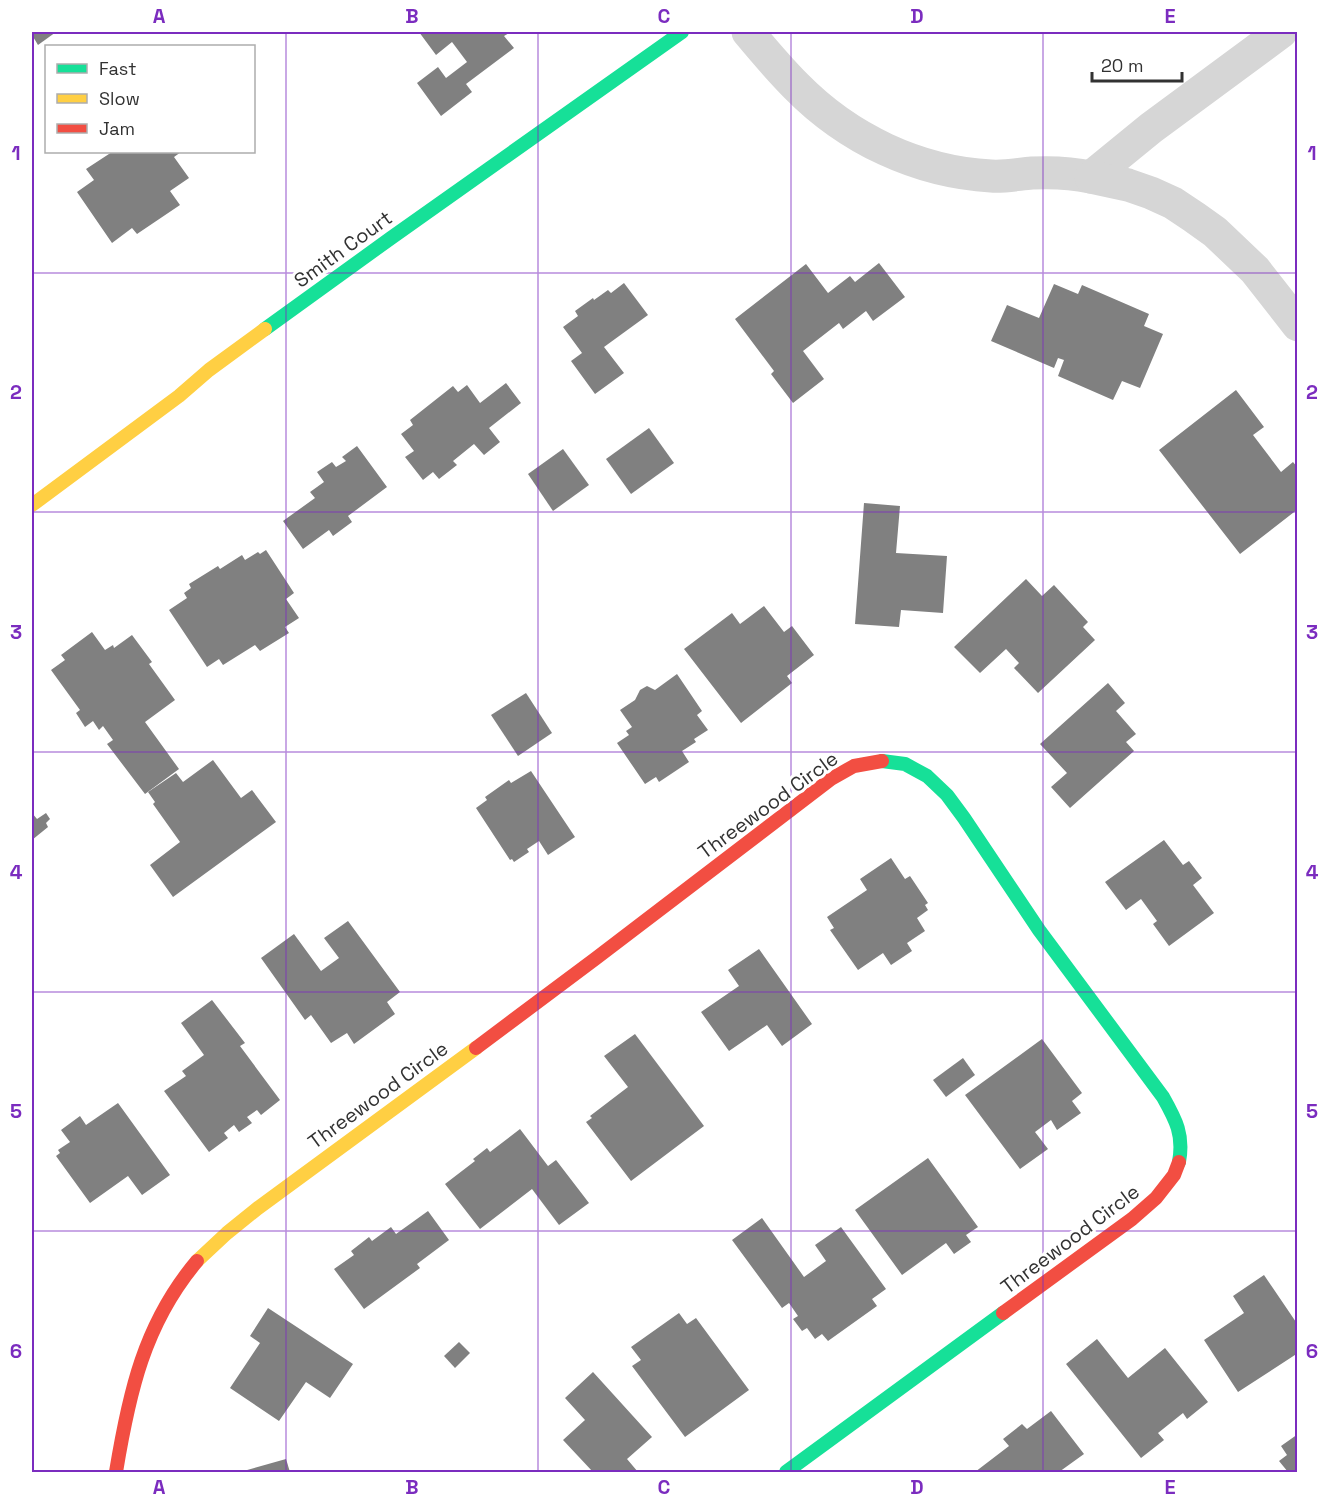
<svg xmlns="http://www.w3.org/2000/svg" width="1329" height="1504" font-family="'Space Grotesk',sans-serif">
<rect width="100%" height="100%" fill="#fff"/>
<g fill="#808080">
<polygon points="32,32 56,32 38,45 32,35"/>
<polygon points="419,32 511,32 504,36 514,48 466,84 472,92 441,116 417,83 438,67 446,78 467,62 452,42 436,55"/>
<polygon points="112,152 181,152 174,157 189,178 170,191 180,205 137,234 132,228 112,243 77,192 94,180 86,169"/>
<polygon points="879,263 905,297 873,321 866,311 843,329 839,323 803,351 824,379 793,403 771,374 774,371 735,319 806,264 828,293 850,276 855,282"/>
<polygon points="624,283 648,315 604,347 624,373 595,394 571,361 582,353 563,327 578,316 575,311 593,298 594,300 608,290 611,293"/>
<polygon points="1054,284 1078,294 1082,285 1149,314 1144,326 1163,334 1140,388 1122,381 1113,400 1058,376 1064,360 1058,358 1054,368 991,341 1007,305 1039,318"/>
<polygon points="506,383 521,403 489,428 500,442 484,455 474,444 453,461 457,465 439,479 433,472 423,480 405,457 414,451 401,434 413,425 410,420 453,386 458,392 467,385 480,403"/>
<polygon points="1236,390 1264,427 1253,435 1281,472 1293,462 1298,468 1298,509 1240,554 1159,450"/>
<polygon points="649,428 674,463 631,494 606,459"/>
<polygon points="357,446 387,487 348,516 352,522 333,536 329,530 303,549 283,521 315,498 310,492 324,482 317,472 332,462 336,467 346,461 342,457"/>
<polygon points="563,449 589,485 553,511 528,474"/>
<polygon points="864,503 900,506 896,553 947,556 943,613 901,610 899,627 855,624"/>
<polygon points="266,550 294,593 286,599 299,618 285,627 289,633 260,651 255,645 223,665 219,659 207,667 169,610 187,598 184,593 191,588 189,584 218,566 220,569 242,555 245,560 258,552 260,554"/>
<polygon points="1026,579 1042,596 1054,585 1088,622 1083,627 1095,640 1038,693 1014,668 1019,663 1006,649 980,673 954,647"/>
<polygon points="764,606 784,632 792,626 814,655 787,676 792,683 741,723 684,649 732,613 740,624"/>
<polygon points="92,632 105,650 113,645 114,648 132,635 152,662 149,664 175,700 145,722 179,769 145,794 107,744 113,740 103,726 99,730 93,721 85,727 76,713 80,710 51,670 65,660 61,655"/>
<polygon points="677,674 702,711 697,715 708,730 694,739 696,742 682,751 689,762 659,782 656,777 645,784 617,743 629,735 626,731 632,727 620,710 635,700 640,690 647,686 655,690"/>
<polygon points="1108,683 1125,703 1116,711 1136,734 1126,742 1134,751 1070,808 1051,787 1067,773 1040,744"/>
<polygon points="526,693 552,733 518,756 491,715"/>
<polygon points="213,760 241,798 252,790 276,822 173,897 150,865 180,842 153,804 155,802 148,792 176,773 183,782"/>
<polygon points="531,771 575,837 548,855 539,841 527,849 529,852 514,862 512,859 510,860 476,808 487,800 485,797 509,780 511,783"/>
<polygon points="32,813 37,819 46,813 50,819 46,823 48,827 32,840"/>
<polygon points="1164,840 1183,865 1189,861 1202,878 1193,885 1214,913 1169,946 1153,924 1157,921 1141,899 1126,910 1105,882"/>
<polygon points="891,858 905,879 910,876 928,903 925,905 928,910 917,918 925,931 907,943 912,951 891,965 883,953 858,970 830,930 834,928 827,917 867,890 860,879"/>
<polygon points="348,921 400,992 387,1002 395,1014 354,1044 347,1033 331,1043 311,1015 305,1020 261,958 294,934 321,971 339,958 324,938"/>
<polygon points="759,949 812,1024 782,1046 767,1025 729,1051 701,1012 739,986 728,970"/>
<polygon points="212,1000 245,1043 240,1046 280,1100 261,1115 257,1110 247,1117 252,1123 239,1132 234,1125 224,1133 228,1138 209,1152 164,1091 186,1076 182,1071 204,1055 181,1023"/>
<polygon points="635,1034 704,1126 631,1181 586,1122 592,1118 590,1116 628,1087 604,1056"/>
<polygon points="1042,1039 1082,1093 1072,1101 1081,1113 1057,1130 1051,1120 1035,1132 1048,1149 1020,1169 965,1095"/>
<polygon points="963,1058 975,1075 946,1097 933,1080"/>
<polygon points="118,1103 170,1175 142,1195 128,1176 90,1203 56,1156 60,1153 58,1150 70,1142 61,1130 80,1116 86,1125"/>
<polygon points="520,1129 548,1166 556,1160 589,1203 559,1225 532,1189 480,1229 445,1184 475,1161 473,1159 487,1148 490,1152"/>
<polygon points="928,1158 978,1227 966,1235 971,1242 954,1254 946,1243 902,1275 855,1210"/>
<polygon points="428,1211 449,1240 417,1264 420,1268 364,1309 334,1269 354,1255 351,1251 369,1237 372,1241 391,1227 396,1234"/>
<polygon points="762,1218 804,1277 826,1261 815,1245 841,1227 886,1289 872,1299 877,1306 828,1341 822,1334 815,1339 807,1328 802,1331 793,1319 798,1316 789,1303 782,1308 732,1240"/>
<polygon points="1264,1275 1298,1325 1298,1353 1238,1392 1204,1340 1244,1313 1233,1296"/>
<polygon points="268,1308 353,1364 330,1398 306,1382 279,1421 230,1388 260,1343 250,1336"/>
<polygon points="679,1313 687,1324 696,1318 749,1390 685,1437 632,1366 641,1360 631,1347"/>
<polygon points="1097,1339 1128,1378 1165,1348 1208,1402 1187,1419 1183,1413 1158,1433 1164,1440 1141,1458 1066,1364"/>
<polygon points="459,1342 470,1353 455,1368 444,1356"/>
<polygon points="593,1372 652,1437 627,1459 638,1472 593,1472 563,1440 585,1420 565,1398"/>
<polygon points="1051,1411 1084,1454 1059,1472 975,1472 1009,1446 1003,1439 1022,1424 1027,1429"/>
<polygon points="1298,1434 1298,1472 1288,1472 1279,1461 1287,1455 1281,1446"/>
<polygon points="286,1459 290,1472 240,1472"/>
</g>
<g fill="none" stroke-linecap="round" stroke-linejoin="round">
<g stroke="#d6d6d6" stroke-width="33">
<path d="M748,32C763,50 779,69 796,86C848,139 918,172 991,176C1005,177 1019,174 1032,173C1052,172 1072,173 1091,177L1151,128L1281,32"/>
<polyline points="1091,177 1128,185 1151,193 1173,203 1194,217 1215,232 1255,270 1298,325"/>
</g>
<g stroke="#16e098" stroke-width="14">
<polyline points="265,329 391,238 682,32"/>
<path d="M882,761L905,764L927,776L947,795L964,818L1039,930L1163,1097C1176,1120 1184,1135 1179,1162"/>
<polyline points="786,1472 1003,1313"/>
</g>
<g stroke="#ffcf43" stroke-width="14">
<polyline points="32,505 179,396 209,370 265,329"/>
<polyline points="197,1261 227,1233 258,1208 476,1048"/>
</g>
<g stroke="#f24e42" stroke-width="14">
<polyline points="476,1048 595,959 831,779 854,766 882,761"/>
<polyline points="1003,1313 1132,1219 1156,1198 1174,1175 1179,1162"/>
<path d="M116,1472C129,1393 144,1324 197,1261"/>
</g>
</g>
<path fill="none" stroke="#7b2cbf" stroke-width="1.5" stroke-opacity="0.55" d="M286,32V1472M538,32V1472M791,32V1472M1043,32V1472M32,273H1298M32,512H1298M32,752H1298M32,992H1298M32,1231H1298"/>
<g text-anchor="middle" stroke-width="6" stroke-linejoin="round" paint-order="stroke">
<g font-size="20" fill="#323232" stroke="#fff">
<text transform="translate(343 249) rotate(-36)" y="7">Smith Court</text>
<text transform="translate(768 805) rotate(-36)" y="7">Threewood Circle</text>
<text transform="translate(378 1095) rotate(-36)" y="7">Threewood Circle</text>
<text transform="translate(1070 1239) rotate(-37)" y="7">Threewood Circle</text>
</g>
</g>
<rect width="1329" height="1504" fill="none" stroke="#ffffff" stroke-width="66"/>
<rect x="45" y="45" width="210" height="108" fill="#ffffff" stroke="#adadad" stroke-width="1.5"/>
<rect x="57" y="64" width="30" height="9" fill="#16e098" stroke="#adadad" stroke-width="1.5"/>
<text x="99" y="75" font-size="18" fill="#323232">Fast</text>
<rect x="57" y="94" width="30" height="9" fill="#ffcf43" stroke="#adadad" stroke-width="1.5"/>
<text x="99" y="105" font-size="18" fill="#323232">Slow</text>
<rect x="57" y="124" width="30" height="9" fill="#f24e42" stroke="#adadad" stroke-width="1.5"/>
<text x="99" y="135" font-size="18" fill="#323232">Jam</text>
<path d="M1092 72v9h90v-9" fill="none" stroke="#323232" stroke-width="3"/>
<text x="1101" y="72" font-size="18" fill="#323232" stroke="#ffffff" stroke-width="4.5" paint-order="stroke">20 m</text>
<rect x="33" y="33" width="1263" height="1438" fill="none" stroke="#7b2cbf" stroke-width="2"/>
<g font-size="20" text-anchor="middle" font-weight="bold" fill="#7b2cbf">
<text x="159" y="23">A</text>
<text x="412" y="23">B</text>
<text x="664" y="23">C</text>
<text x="917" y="23">D</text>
<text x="1170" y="23">E</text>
<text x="16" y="160">1</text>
<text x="1312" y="160">1</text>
<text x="16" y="399">2</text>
<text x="1312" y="399">2</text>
<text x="16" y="639">3</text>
<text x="1312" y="639">3</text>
<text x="16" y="879">4</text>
<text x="1312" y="879">4</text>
<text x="16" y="1118">5</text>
<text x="1312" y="1118">5</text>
<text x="16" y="1358">6</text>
<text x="1312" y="1358">6</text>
<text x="159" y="1494">A</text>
<text x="412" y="1494">B</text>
<text x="664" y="1494">C</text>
<text x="917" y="1494">D</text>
<text x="1170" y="1494">E</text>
</g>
</svg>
